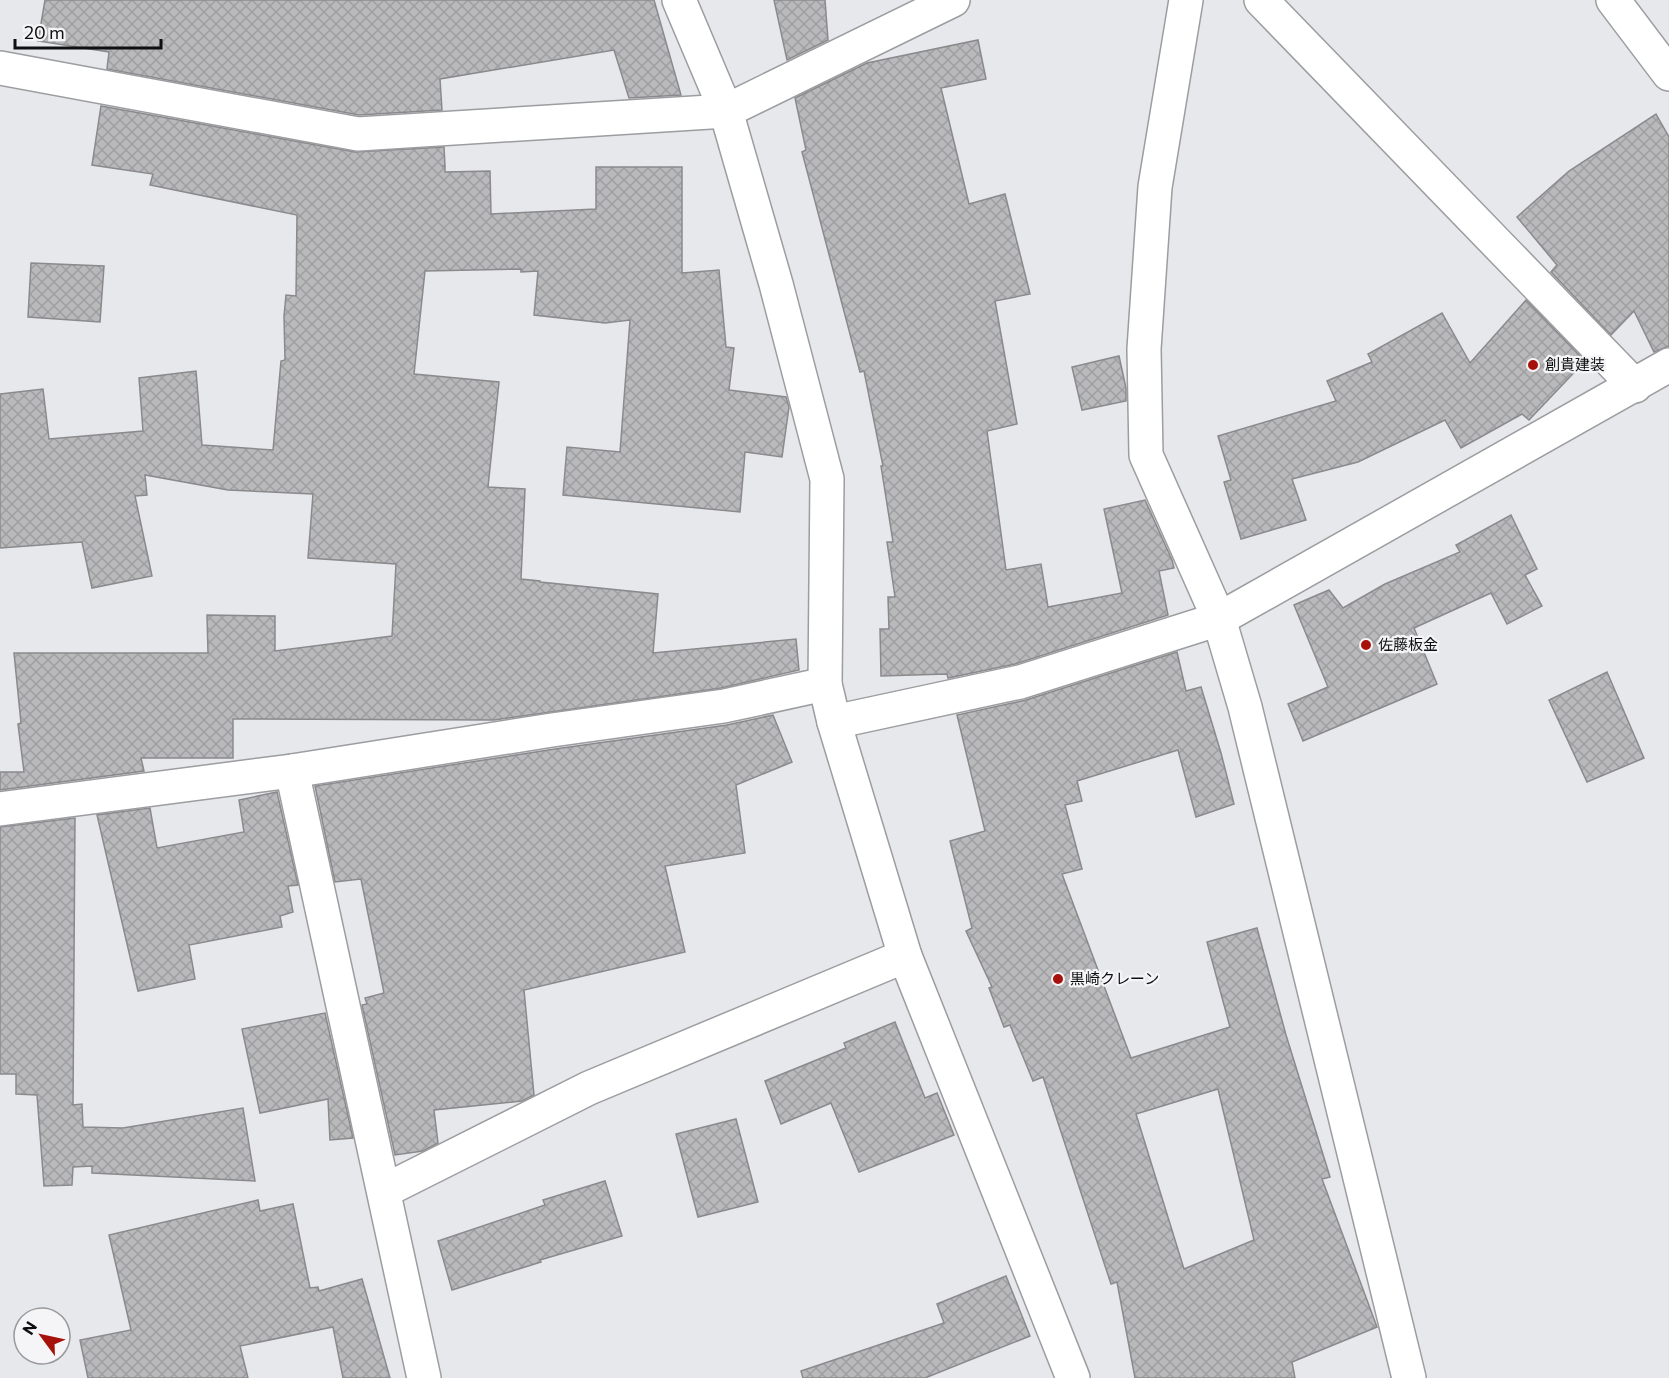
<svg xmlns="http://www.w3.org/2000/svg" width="1669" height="1378" font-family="Commissioner,'Noto Sans JP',sans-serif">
<defs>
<pattern id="building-cross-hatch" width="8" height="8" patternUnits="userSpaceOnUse" patternTransform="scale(1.5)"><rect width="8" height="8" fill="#b9b9bc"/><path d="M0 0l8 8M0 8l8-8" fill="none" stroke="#9e9ea1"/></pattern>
</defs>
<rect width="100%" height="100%" fill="#e7e8eb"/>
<g fill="url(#building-cross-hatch)" stroke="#8a8a8c" stroke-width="1.5" fill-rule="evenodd">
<polygon points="45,0 654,0 681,95 629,98 614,50 440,79 442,110 359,115 107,69 109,52 38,41"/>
<polygon points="774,0 825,0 828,40 787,60"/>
<polygon points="978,40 986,79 941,88 969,204 1005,194 1030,294 995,301 1017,424 987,431 1006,570 1041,564 1048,607 1122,593 1104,509 1145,500 1172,560 1174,568 1159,571 1168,615 1015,664 948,678 947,674 881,676 880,629 889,629 888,597 895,597 887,542 893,542 881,466 883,466 864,371 860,372 802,152 806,150 795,98 867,63"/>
<polygon points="101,106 355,152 444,147 445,166 442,166 445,166 445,172 490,171 491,214 596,209 596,167 682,167 682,273 719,270 726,347 734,348 729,390 786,397 789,407 782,457 745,452 740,512 563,495 567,447 620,452 630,320 605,323 534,315 538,271 521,272 521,269 425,271 414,374 499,382 488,487 525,489 521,579 540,581 540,582 658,594 653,653 796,639 799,670 721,688 494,720 233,719 233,758 141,758 144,771 0,790 0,772 24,772 18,724 21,723 14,653 208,653 207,615 275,616 275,651 392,636 396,564 308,558 313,494 228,490 145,475 147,495 135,496 152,576 92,588 82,542 0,548 0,394 43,389 49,439 143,431 139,378 196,371 202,445 273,450 281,361 285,360 284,316 286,295 296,296 297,215 150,185 153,174 92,165"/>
<polygon points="1656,114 1669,137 1669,346 1654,352 1634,311 1611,335 1551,272 1557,265 1517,217 1569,171"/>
<polygon points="31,263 104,266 100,322 28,317"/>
<polygon points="1526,300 1585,361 1529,420 1522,414 1461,448 1445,420 1358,462 1292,479 1306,520 1241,539 1224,482 1231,480 1218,436 1336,401 1327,381 1372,362 1368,354 1442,313 1470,363"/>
<polygon points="1119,356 1126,388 1126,401 1082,410 1072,367"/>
<polygon points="1511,515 1537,569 1525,575 1542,606 1507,624 1491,593 1414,628 1437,684 1303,741 1288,704 1328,687 1294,605 1329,590 1343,608 1385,584 1460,552 1456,545"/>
<path d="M1177,652L1186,691L1201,687L1221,753L1234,804L1196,817L1178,750L1077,781L1082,801L1065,805L1082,869L1062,874L1131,1058L1230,1027L1207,942L1257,928L1286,1035L1330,1177L1322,1179L1377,1327L1292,1362L1295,1378H1135L1117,1282L1111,1284L1043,1077L1033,1081L1010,1025L1004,1027L989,988L992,987L966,931L972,928L950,841L985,831L957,715L1026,700ZM1218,1089L1254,1240L1184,1269L1136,1114Z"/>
<polygon points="1607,672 1644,758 1587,782 1549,700"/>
<polygon points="773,715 792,762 736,785 745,853 665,866 685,952 524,990 534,1095 522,1101 434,1110 438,1143 423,1151 395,1155 362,1005 367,1004 365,998 384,993 361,879 335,882 315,786 555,749 727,725"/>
<polygon points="277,792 298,885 288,886 293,912 280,916 282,927 189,945 195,979 138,991 97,815 150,808 157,848 244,832 239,800"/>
<polygon points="75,818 73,1105 82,1104 83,1127 123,1128 243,1108 255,1181 92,1173 92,1166 73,1167 72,1185 44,1186 37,1095 16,1094 16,1074 0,1074 0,827"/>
<polygon points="325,1013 353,1138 330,1140 328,1099 260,1113 242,1029"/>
<polygon points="895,1022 925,1098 937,1093 954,1135 859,1172 831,1103 781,1124 765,1081 846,1048 844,1043"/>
<polygon points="736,1119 758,1202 698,1217 676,1134"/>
<polygon points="605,1181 622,1236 540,1260 541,1262 452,1290 438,1241 545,1205 543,1200"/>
<polygon points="258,1200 260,1211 293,1204 310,1288 318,1287 319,1291 362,1279 390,1378 343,1378 333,1327 240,1346 248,1378 88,1378 80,1340 131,1330 109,1235"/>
<polygon points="1006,1276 1030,1336 925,1378 803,1378 801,1371 944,1323 937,1304"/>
</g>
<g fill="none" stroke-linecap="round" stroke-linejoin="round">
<defs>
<g id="minor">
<polyline points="679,0 726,111 776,284 827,479 825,684 834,722 905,956 1073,1378"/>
<polyline points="1186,0 1155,187 1144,349 1146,455 1219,619 1245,707 1409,1378"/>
<polyline points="1261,0 1635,386"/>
<polyline points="1613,0 1669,74"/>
<polyline points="0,68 358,134 726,111 953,0"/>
<polyline points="834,722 1020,682 1219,619 1669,365"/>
<polyline points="292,771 424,1378"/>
<polyline points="0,809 292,771 552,730 724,706 825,684"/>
<polyline points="384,1191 589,1088 905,956"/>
</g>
</defs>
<use href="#minor" stroke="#9c9da0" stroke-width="36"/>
<use href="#minor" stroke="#fff" stroke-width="33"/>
</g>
<g fill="#a6120b" stroke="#f5f5f8" stroke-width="2">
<circle cx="1533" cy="365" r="6"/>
<circle cx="1366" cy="645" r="6"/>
<circle cx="1058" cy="979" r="6"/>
</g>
<g text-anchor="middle" stroke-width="4.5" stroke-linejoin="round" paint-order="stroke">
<g font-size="15" fill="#0e0f10" stroke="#f5f5f8" text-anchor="start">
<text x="1545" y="370">創貴建装</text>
<text x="1378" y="650">佐藤板金</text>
<text x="1070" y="984">黒崎クレーン</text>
</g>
</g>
<g transform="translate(42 1336) rotate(303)"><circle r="28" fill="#f5f5f8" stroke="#99999b" stroke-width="1.5"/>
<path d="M0-4.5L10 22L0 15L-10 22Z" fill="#a6120b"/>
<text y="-9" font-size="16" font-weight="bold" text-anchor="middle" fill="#0e0f10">N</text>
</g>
<path d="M15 39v9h146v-9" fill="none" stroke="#0e0f10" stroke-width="3"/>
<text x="24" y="39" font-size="18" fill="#0e0f10" stroke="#f5f5f8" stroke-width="4.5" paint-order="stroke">20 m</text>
</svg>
